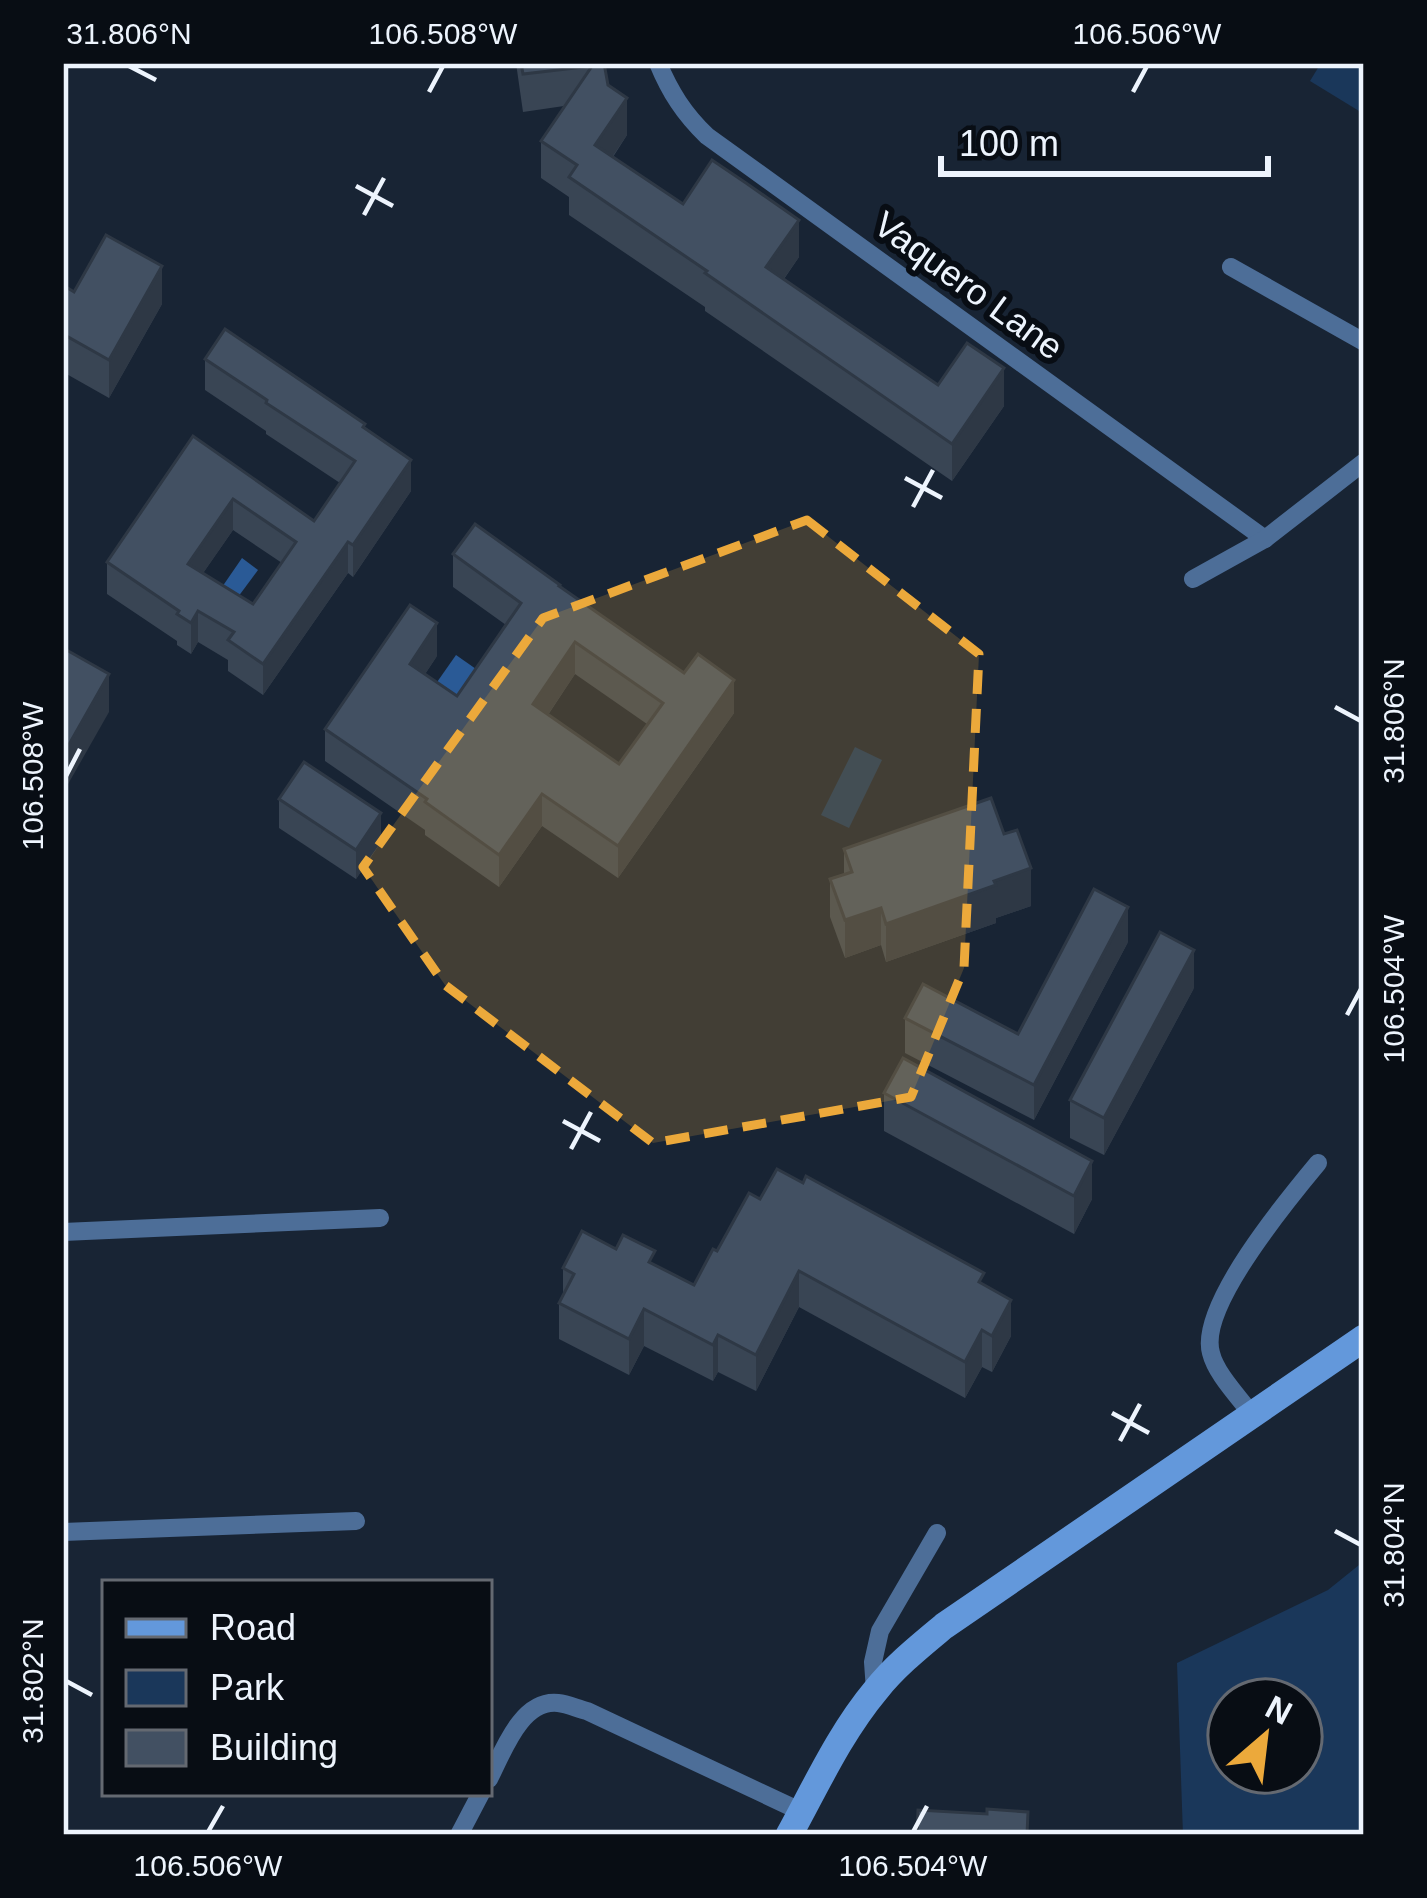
<svg xmlns="http://www.w3.org/2000/svg" width="1427" height="1898" font-family="Arial,sans-serif">
<rect width="100%" height="100%" fill="#182434"/>
<g fill="#1a375a" fill-rule="evenodd">
<polygon points="1321,63 1364,63 1364,114 1310,81"/>
<polygon points="855,747 882,760 849,828 821,815"/>
<path d="M1364,1561V1835H1183L1177,1663L1328,1590ZM1229,1700H1301V1772H1229Z"/>
</g>
<g fill="#2a5a96">
<polygon points="242,558 258,570 235,601 220,590"/>
<polygon points="456,655 476,669 448,709 428,695"/>
</g>
<g fill="none" stroke-linecap="round" stroke-linejoin="round">
<g stroke="#4d6e98" stroke-width="18">
<path d="M658,63C670,92 684,114 707,136L1265,539"/>
<polyline points="1231,267 1364,342"/>
<polyline points="1193,579 1265,539 1364,462"/>
<polyline points="63,1232 380,1218"/>
<path d="M1252,1415C1239,1397 1216,1374 1211,1353C1198,1307 1288,1199 1318,1163"/>
<polyline points="63,1532 356,1521"/>
<polyline points="875,1690 873,1662 880,1631 937,1533"/>
<path d="M489,1779C503,1752 521,1699 558,1703C568,1704 578,1709 587,1711L802,1812"/>
<polyline points="459,1835 481,1793"/>
</g>
<path stroke="#6398db" stroke-width="27" d="M789,1835C816,1786 840,1733 876,1690C895,1666 920,1646 944,1626L1364,1338"/>
</g>
<g fill="#394554" fill-rule="evenodd">
<polygon points="516,63 604,63 608,85 627,135 613,157 683,204 799,257 784,279 938,385 1004,406 952,481 705,311 705,307 569,215 569,197 541,178 541,141 564,106 523,112"/>
<polygon points="63,285 74,292 162,304 109,398 63,372"/>
<path d="M205,359L365,429L411,491L353,577L348,573L263,695L228,671V660L198,642L191,654L177,645V641L107,594V562L193,436L314,521L340,483L266,434V431L205,390ZM233,530L282,563L253,604L203,573Z"/>
<path d="M453,554L560,587L734,713L618,878L542,826L499,887L425,835V830L325,761V729L437,656L425,674L457,696L506,625L453,587ZM575,674L647,724L619,764L548,715Z"/>
<polygon points="279,799 381,842 356,879 279,828"/>
<polygon points="844,849 1031,906 996,918 996,923 886,962 881,945 845,958 830,917 830,879 844,874"/>
<polygon points="1128,942 1034,1120 905,1053 905,1018 1018,1034"/>
<polygon points="1194,988 1104,1155 1070,1138 1070,1100"/>
<polygon points="884,1093 1092,1199 1074,1234 884,1131"/>
<polygon points="760,1199 984,1285 1011,1336 992,1372 982,1367 965,1398 799,1307 756,1391 718,1372 713,1381 644,1346 629,1375 559,1339 559,1303 563,1295 563,1268 616,1249 655,1265 694,1285 717,1251"/>
</g>
<g fill="#2e3845">
<polygon points="627,98 627,135 595,182 595,145"/>
<polygon points="799,220 799,257 766,304 766,267"/>
<polygon points="162,266 162,304 109,398 109,360"/>
<polygon points="1004,368 1004,406 952,481 952,444"/>
<polygon points="65,421 65,459 63,461 63,424"/>
<polygon points="411,460 411,491 353,577 353,545"/>
<polygon points="233,499 233,530 188,595 188,564"/>
<polygon points="348,542 348,573 263,695 263,664"/>
<polygon points="198,611 198,642 191,654 191,623"/>
<polygon points="437,623 437,656 410,697 410,664"/>
<polygon points="575,642 575,674 533,737 533,704"/>
<polygon points="109,674 109,712 63,793 63,755"/>
<polygon points="734,680 734,713 618,878 618,846"/>
<polygon points="542,794 542,826 499,887 499,855"/>
<polygon points="381,813 381,842 356,879 356,850"/>
<polygon points="1031,868 1031,906 996,918 996,923 886,962 886,924"/>
<polygon points="1128,907 1128,942 1034,1120 1034,1085"/>
<polygon points="881,908 881,945 845,958 845,920"/>
<polygon points="1194,950 1194,988 1104,1155 1104,1118"/>
<polygon points="1092,1161 1092,1199 1074,1234 1074,1196"/>
<polygon points="799,1271 799,1307 756,1391 756,1355"/>
<polygon points="1011,1300 1011,1336 992,1372 992,1336"/>
<polygon points="644,1309 644,1346 629,1375 629,1339"/>
<polygon points="982,1330 982,1367 965,1398 965,1362"/>
<polygon points="718,1335 718,1372 713,1381 713,1345"/>
</g>
<g fill="#425062" stroke="#2e3845" stroke-width="3" fill-rule="evenodd">
<polygon points="521,63 604,63 608,85 627,98 595,145 683,204 712,160 746,183 799,220 766,267 938,385 967,343 1004,368 952,444 705,273 707,271 569,177 577,165 541,141 592,66 523,74"/>
<polygon points="106,235 162,266 109,360 63,334 63,285 74,292"/>
<path d="M225,329L365,424L363,427L411,460L353,545L348,542L263,664L228,640L234,632L198,611L191,623L177,614L179,611L107,562L193,436L314,521L355,461L266,403L267,400L205,359ZM233,499L296,542L253,604L188,564Z"/>
<path d="M475,524L560,585L559,586L684,673L698,654L734,680L618,846L542,794L499,855L425,802L427,799L325,729L410,605L437,623L410,664L457,696L521,603L453,554ZM575,642L663,703L619,764L533,704Z"/>
<polygon points="63,648 109,674 63,755"/>
<polygon points="304,762 381,813 356,850 279,799"/>
<polygon points="991,798 1004,834 1017,830 1031,868 994,881 996,885 886,924 881,908 845,920 830,879 852,872 844,849"/>
<polygon points="1094,889 1128,907 1034,1085 905,1018 923,984 1018,1034"/>
<polygon points="1160,932 1194,950 1104,1118 1070,1100"/>
<polygon points="903,1058 1092,1161 1074,1196 884,1093"/>
<polygon points="777,1169 803,1183 806,1176 984,1273 979,1282 1011,1300 992,1336 982,1330 965,1362 799,1271 756,1355 718,1335 713,1345 644,1309 629,1339 559,1303 574,1274 563,1268 582,1231 616,1249 623,1235 655,1251 649,1262 694,1285 713,1249 717,1251 749,1193 760,1199"/>
<polygon points="987,1809 1028,1812 1027,1835 917,1835 918,1810 987,1814"/>
</g>
<path fill="#eca93b" fill-opacity="0.2" stroke="#eca93b" stroke-width="9" stroke-dasharray="24 15" stroke-linejoin="round" d="M807,520L979,654L964,968L911,1097L653,1143L445,985L363,867L543,618Z"/>
<path fill="none" stroke="#edf4fd" stroke-width="4.5" d="M129,66L156,80M429,92L443,66M1133,92L1147,66M356,186L393,206M364,215L384,178M905,478L942,498M913,507L933,470M1335,707L1361,721M66,776L80,749M1347,1015L1361,989M563,1121L600,1141M571,1149L591,1112M1112,1413L1149,1433M1120,1441L1140,1404M1335,1531L1361,1545M66,1681L92,1695M208,1832L223,1806M913,1832L927,1806"/>
<g text-anchor="middle" stroke-width="12" stroke-linejoin="round" paint-order="stroke">
<g font-size="36" fill="#edf4fd" stroke="#080d14">
<text transform="translate(969 285) rotate(36)" y="13">Vaquero Lane</text>
</g>
</g>
<rect width="1427" height="1898" fill="none" stroke="#080d14" stroke-width="132"/>
<rect x="102" y="1580" width="390" height="216" fill="#080d14" stroke="#646971" stroke-width="3"/>
<rect x="126" y="1619" width="60" height="18" fill="#6398db" stroke="#646971" stroke-width="3"/>
<text x="210" y="1640" font-size="36" fill="#edf4fd">Road</text>
<rect x="126" y="1670" width="60" height="36" fill="#1a375a" stroke="#646971" stroke-width="3"/>
<text x="210" y="1700" font-size="36" fill="#edf4fd">Park</text>
<rect x="126" y="1730" width="60" height="36" fill="#425062" stroke="#646971" stroke-width="3"/>
<text x="210" y="1760" font-size="36" fill="#edf4fd">Building</text>
<g transform="translate(1265 1736) rotate(28)"><circle r="57" fill="#080d14" stroke="#646971" stroke-width="3"/>
<path d="M0-9L21 45L0 30L-21 45Z" fill="#eca93b"/>
<text y="-18" font-size="33" font-weight="bold" text-anchor="middle" fill="#edf4fd">N</text>
</g>
<path d="M941 156v18h327v-18" fill="none" stroke="#edf4fd" stroke-width="6"/>
<text x="959" y="156" font-size="36" fill="#edf4fd" stroke="#080d14" stroke-width="9" paint-order="stroke">100 m</text>
<rect x="66" y="66" width="1295" height="1766" fill="none" stroke="#edf4fd" stroke-width="4.5"/>
<g font-size="30" text-anchor="middle" fill="#edf4fd">
<text x="129" y="44">31.806°N</text>
<text x="443" y="44">106.508°W</text>
<text x="1147" y="44">106.506°W</text>
<text transform="translate(1394 721) rotate(-90)" y="10">31.806°N</text>
<text transform="translate(33 776) rotate(-90)" y="10">106.508°W</text>
<text transform="translate(1394 989) rotate(-90)" y="10">106.504°W</text>
<text transform="translate(1394 1545) rotate(-90)" y="10">31.804°N</text>
<text transform="translate(33 1681) rotate(-90)" y="10">31.802°N</text>
<text x="208" y="1876">106.506°W</text>
<text x="913" y="1876">106.504°W</text>
</g>
</svg>
